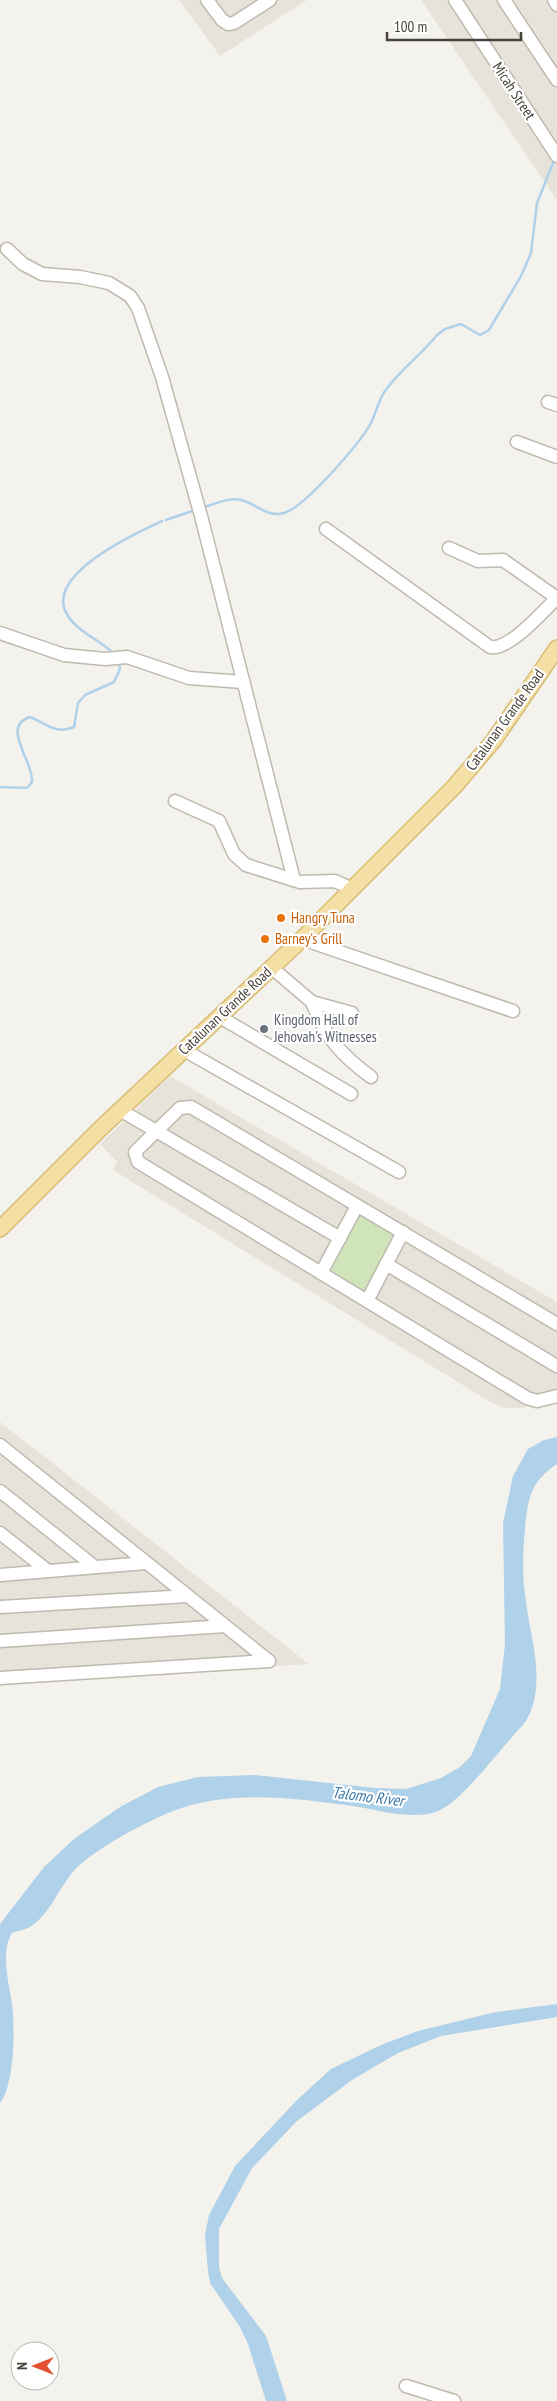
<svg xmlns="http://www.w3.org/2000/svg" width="557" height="2401" font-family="'PT Sans Narrow',sans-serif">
<rect width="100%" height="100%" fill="#f4f2ec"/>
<g fill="#e7e3da">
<polygon points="179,0 307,0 220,56"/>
<polygon points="421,0 557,0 557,200"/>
<polygon points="170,1076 557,1302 557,1402 519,1408 504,1408 492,1403 113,1170 117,1162 100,1144"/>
<polygon points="0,1422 309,1664 0,1683"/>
</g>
<polygon fill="#d0e4b9" points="360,1214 397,1235 366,1294 328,1272"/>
<g fill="#afd1ea">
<path d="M557,1437V1464C530,1482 528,1498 525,1529C523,1551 522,1572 525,1594C529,1636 550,1688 523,1725C502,1746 464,1800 438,1811C413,1821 378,1810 353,1806C294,1798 230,1789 173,1811C144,1823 106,1843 82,1863C61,1880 55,1908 33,1925C27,1930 19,1930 12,1933C0,1952 9,1983 12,2004C15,2028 15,2084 0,2103V1924L44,1867L74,1839L120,1807L158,1787L198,1777L255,1775L375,1788L406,1789L441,1778L460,1767L471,1756L500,1689L505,1644L503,1523L513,1476L528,1449L544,1440Z"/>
<polygon points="557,2004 557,2017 441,2036 398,2053 352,2080 297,2121 252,2168 219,2229 219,2267 222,2278 266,2336 287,2401 266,2401 248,2344 240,2327 210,2283 208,2272 205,2235 209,2215 235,2166 297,2100 331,2069 381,2045 418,2031 496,2012"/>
</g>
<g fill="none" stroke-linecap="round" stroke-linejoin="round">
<g stroke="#afd1ea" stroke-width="2.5">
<path d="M204,507C215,504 229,497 241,500C256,503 266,518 284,513C305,507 360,443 371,423C376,413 378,401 385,391C400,370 421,355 437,335L445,329L461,324L480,335L489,330L521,276L531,253L537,203L554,161"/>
<polyline points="166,520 195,510"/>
<path d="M113,653C100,640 78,632 68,616C41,576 136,533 162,521"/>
<path d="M0,787L27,788L32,782C34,762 0,726 30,717C46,723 55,735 74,727L78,703L85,695L114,682L120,669L119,662"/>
</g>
<defs>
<g id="minor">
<polyline points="207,0 222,20 228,24 234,23 270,0"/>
<polyline points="455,0 557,156"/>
<polyline points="504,0 557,80"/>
<polyline points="554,0 557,5"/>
<polyline points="7,249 23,264 42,274 80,277 109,283 130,296 138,308 162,377 201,516 294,880"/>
<polyline points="548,402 557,405"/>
<polyline points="517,442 557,457"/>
<path d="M326,529L490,647C509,651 543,611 557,598L503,560L478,561L449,548"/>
<polyline points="0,633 64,655 105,659 127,657 189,678 243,682"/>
<polyline points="175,801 219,821 234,854 246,865 300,882 335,881 352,889"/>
<polyline points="302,939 513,1011"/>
<polyline points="272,968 312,1002 352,1013"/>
<path d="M312,1002C326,1038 340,1054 371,1077"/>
<polyline points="220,1017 351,1094"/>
<polyline points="184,1050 399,1172"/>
<polyline points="120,1110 340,1238"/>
<polyline points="386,1264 557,1366"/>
<polyline points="321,1273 357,1206"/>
<polyline points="367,1301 403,1232"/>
<polyline points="557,1324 191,1107 180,1108 135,1152 138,1162 527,1398 537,1401 557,1396"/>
<polyline points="0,1445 269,1661"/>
<polyline points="0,1491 95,1567"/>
<polyline points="0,1533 48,1571"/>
<polyline points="0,1575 146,1563"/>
<polyline points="0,1607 188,1596"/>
<polyline points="0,1641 225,1626"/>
<polyline points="0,1678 269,1661"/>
<polyline points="406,2386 454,2401"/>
</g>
<polyline id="major" points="0,1229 100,1129 302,939 454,787 494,740 557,648"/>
</defs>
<use href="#minor" stroke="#bfb9af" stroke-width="15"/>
<use href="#major" stroke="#d8bc75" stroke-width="18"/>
<use href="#minor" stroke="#fff" stroke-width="12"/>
<use href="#major" stroke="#f4dfa5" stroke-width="15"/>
</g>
<g fill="#e8710a" stroke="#fff" stroke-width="2">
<circle cx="281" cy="918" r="5"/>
<circle cx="265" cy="939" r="5"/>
</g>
<circle fill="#6b7280" stroke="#fff" stroke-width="2" cx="264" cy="1029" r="5"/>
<g text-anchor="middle" stroke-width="4.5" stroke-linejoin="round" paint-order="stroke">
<g font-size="15" fill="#48433a" stroke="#fff">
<text transform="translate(514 91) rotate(57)" y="5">Micah Street</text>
<text transform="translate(505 720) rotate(-54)" y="5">Catalunan Grande Road</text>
<text transform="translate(225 1011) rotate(-43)" y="5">Catalunan Grande Road</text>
</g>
<g font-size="15" fill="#c56008" stroke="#fff" text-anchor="start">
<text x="291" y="923">Hangry Tuna</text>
<text x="275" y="944">Barney's Grill</text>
</g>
<g font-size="15" fill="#5b616d" stroke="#fff" text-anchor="start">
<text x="274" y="1025">Kingdom Hall of<tspan x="274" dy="17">Jehovah's Witnesses</tspan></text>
</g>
<g font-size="16" font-style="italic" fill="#3d7aa9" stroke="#fff">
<text transform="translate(368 1796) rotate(7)" y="6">Talomo River</text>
</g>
</g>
<g transform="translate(35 2366) rotate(270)"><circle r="24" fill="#ffffff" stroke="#b6b4b0"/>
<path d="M0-4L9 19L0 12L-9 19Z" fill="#e45033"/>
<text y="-8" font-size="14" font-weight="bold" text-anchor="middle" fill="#48433a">N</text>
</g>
<path d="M387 32v8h134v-8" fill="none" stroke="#48433a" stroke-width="2.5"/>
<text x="394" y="32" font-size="15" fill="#48433a" stroke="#ffffff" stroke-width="4" paint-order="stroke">100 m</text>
</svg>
